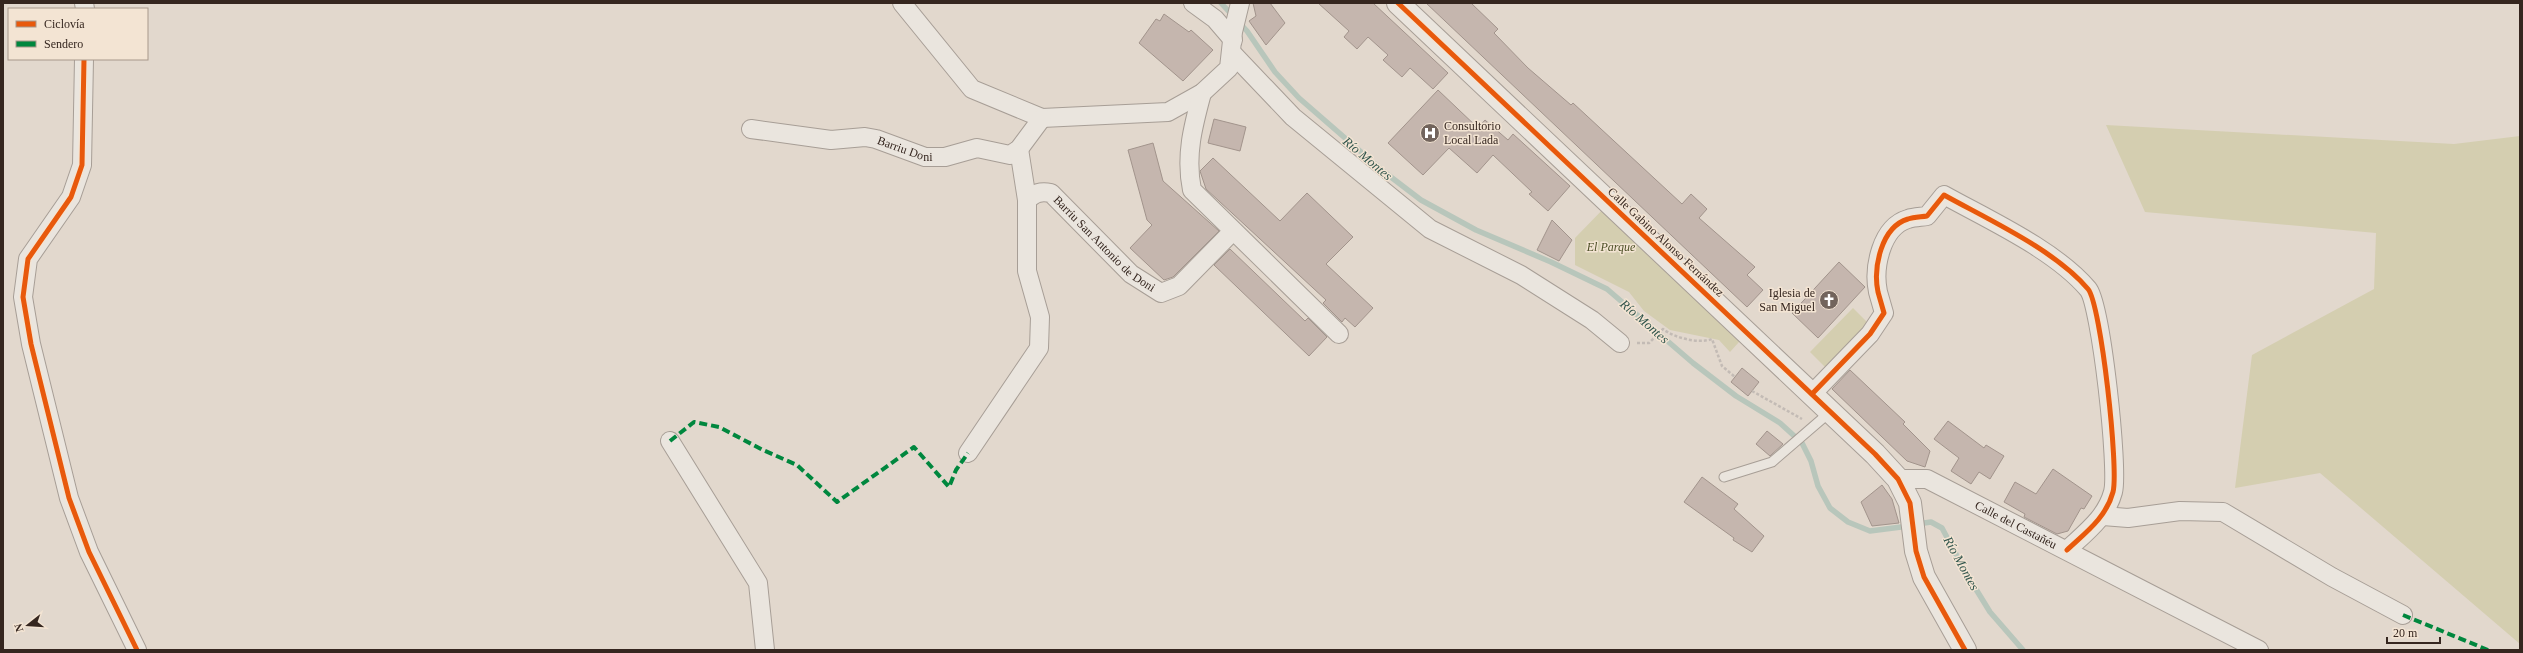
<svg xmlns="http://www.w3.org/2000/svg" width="2523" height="653" font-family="'Times New Roman',serif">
<rect width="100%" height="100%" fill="#e2d8cd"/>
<g fill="#d4ceb0">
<polygon points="2106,125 2454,144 2520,136 2520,644 2320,473 2235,488 2252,355 2374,289 2376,233 2145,212"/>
<polygon points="1610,202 1747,333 1730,352 1719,340 1670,330 1644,311 1629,292 1575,265 1575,238"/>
<polygon points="1853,308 1871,326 1828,370 1810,352"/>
</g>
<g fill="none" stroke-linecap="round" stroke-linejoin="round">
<g stroke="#b8c6bb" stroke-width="5.5">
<polyline points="1221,3 1247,31 1275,72 1299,98 1383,171 1421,200 1476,230 1551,262 1607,289 1693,363 1736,396 1780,423 1802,443 1811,461 1818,486 1830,508 1848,522 1870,531 1909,526"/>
<polyline points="1917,524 1931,522 1942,528 1966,573 1990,612 2023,650"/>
</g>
</g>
<g fill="#c5b6ae" stroke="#a2948c">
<polygon points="1253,3 1270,3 1285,23 1266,45 1249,21 1256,16"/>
<polygon points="1318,3 1373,3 1448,73 1433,89 1410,68 1402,77 1383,60 1388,55 1368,37 1357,49 1344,37 1349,31"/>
<polygon points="1426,3 1471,3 1498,29 1494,33 1528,68 1571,105 1573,103 1682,204 1691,194 1707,209 1699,218 1755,267 1747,275 1763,290 1747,307"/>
<polygon points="1164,14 1189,32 1191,30 1213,50 1183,81 1139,43 1156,19 1160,21"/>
<polygon points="1438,90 1478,128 1485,120 1508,140 1513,134 1570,186 1548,211 1529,194 1532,192 1493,155 1477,173 1449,148 1423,175 1388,143"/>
<polygon points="1214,119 1246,127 1240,151 1208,143"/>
<polygon points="1153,143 1163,181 1219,231 1173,277 1164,280 1130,248 1152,225 1147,220 1128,150"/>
<polygon points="1213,158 1280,221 1307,193 1353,237 1326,264 1373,308 1355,327 1345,318 1342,322 1323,303 1326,300 1206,189 1200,171"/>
<polygon points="1552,220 1572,240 1559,261 1537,250"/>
<polygon points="1230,249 1305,321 1308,318 1327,337 1309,356 1214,265"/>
<polygon points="1839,262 1865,287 1818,338 1792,313"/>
<polygon points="1742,368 1759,382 1748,396 1731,382"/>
<polygon points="1850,370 1905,422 1903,424 1930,451 1925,467 1907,461 1832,389"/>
<polygon points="1948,421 1984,448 1986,445 2004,456 1990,479 1979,472 1971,484 1951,471 1959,458 1934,439"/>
<polygon points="1767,431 1783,444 1770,456 1756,444"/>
<polygon points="2053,469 2092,496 2084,509 2081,508 2068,531 2057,534 2024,517 2025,514 2004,502 2015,482 2036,494"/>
<polygon points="1702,477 1738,504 1734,509 1764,536 1752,552 1733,540 1734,538 1684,502"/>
<polygon points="1882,485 1892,499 1899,523 1872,526 1861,502"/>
</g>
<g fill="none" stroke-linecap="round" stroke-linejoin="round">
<defs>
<polyline id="service" points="1724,477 1772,462 1830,412"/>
<g id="minor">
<polyline points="84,3 85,9"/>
<polyline points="902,3 972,89 1042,118 1168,112 1202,93 1229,68 1233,32 1240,3"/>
<polyline points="1193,3 1215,19 1233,40"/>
<polyline points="1232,53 1293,117 1430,229 1521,275 1592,320 1620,343"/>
<polyline points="84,59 82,165 71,197 28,259 23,297 31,344 69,498 89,552 137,650"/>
<path d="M1202,93C1193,126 1185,156 1192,190L1339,334"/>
<path id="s1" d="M751,129L831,140L865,137L876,139L925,157H945L977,148L1010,155L1019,149L1042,118"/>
<path id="s2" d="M1027,200C1035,193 1040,191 1051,193L1131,274L1161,293L1179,286L1233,231"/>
<path d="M1812,394L1870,334L1884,313C1882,306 1880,299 1878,292C1873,268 1881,227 1908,219C1914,217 1921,217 1927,216L1944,195C1989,220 2055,250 2088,289C2101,304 2119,470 2113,492C2106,518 2085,533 2067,550"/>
<polyline points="670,441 758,583 765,650"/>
<polyline points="968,453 1039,348 1040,317 1027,271 1027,200 1019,149"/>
<path id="s3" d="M1898,479H1927L2259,650"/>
<polyline points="2103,516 2128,518 2180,511 2223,512 2332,577 2403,615"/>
</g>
<polyline id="tertiary" points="1398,3 1747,333 1875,454 1898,479 1910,503 1916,551 1924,577 1965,650"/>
</defs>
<use href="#service" stroke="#a79e96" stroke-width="11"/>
<use href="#minor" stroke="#a79e96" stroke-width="20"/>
<use href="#tertiary" stroke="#a79e96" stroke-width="24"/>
<g stroke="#c3bbb5" stroke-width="2.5" stroke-dasharray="3 2" stroke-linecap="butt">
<path d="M1637,343H1649L1663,329C1674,338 1699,344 1712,339L1722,366L1735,377"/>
<polyline points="1752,391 1802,419"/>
</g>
<use href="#service" stroke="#eae5de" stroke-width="9"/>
<use href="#minor" stroke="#eae5de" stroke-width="18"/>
<use href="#tertiary" stroke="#eae5de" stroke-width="22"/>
<g stroke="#00873e" stroke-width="4" stroke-dasharray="8 4" stroke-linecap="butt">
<polyline points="670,441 694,422 719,427 763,450 797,465 837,502 914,447 949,487 956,470 968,453"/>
<polyline points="2403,615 2488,650"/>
</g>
<defs>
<g id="cycleway">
<polyline points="1398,3 1747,333 1875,454 1898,479 1910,503 1916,551 1924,577 1965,650"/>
<polyline points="84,59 82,165 71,197 28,259 23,297 31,344 69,498 89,552 137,650"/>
<path d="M1812,394L1870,334L1884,313C1882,306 1880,299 1878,292C1873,268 1881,227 1908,219C1914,217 1921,217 1927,216L1944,195C1989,220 2055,250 2088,289C2101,304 2119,470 2113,492C2106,518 2085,533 2067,550"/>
</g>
</defs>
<use href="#cycleway" stroke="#f3e4d3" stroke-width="8"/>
<use href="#cycleway" stroke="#e8590c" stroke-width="5"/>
</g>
<defs>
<symbol id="hospital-disc" viewBox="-11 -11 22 22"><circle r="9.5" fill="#72645c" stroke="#f3e4d3"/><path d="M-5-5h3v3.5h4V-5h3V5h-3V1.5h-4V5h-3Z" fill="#fff"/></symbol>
<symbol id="church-disc" viewBox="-11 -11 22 22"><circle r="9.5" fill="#72645c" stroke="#f3e4d3"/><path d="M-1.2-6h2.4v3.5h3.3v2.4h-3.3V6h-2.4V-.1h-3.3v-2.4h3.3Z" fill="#fff"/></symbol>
</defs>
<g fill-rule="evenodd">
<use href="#hospital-disc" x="1419" y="122" width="22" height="22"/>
<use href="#church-disc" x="1818" y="289" width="22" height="22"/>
</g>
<g text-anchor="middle" stroke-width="3" stroke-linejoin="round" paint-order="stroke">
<g font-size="12" fill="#35261f" stroke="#f3e4d3" text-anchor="start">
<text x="1444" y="130">Consultorio<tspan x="1444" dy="14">Local Lada</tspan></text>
<text x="1815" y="297" text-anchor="end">Iglesia de<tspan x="1815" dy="14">San Miguel</tspan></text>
</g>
<g font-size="12" fill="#35261f" stroke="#f3e4d3">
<text dy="4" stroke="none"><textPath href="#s1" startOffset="157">Barriu Doni</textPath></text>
<text dy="4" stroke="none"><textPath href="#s2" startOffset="100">Barriu San Antonio de Doni</textPath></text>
<text transform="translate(1666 242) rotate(43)" y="4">Calle Gabino Alonso Fernández</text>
<text dy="4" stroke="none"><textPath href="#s3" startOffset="129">Calle del Castañéu</textPath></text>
</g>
<g font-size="12" font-style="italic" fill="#4d5027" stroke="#f3e4d3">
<text x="1611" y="251">El Parque</text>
</g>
<g font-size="13" font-style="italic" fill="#2f544b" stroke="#f3e4d3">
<text transform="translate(1368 158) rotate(40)" y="5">Río Montes</text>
<text transform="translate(1645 321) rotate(41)" y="5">Río Montes</text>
<text transform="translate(1962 563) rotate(61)" y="5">Río Montes</text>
</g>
</g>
<rect width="2523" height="653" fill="none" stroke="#35261f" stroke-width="8"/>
<rect x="8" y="8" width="140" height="52" fill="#f3e4d3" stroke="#a7988b"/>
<rect x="16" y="21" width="20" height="6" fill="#e8590c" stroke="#a7988b"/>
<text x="44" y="28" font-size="12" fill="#35261f">Ciclovía</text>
<rect x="16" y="41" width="20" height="6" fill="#00873e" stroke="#a7988b"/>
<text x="44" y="48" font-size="12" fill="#35261f">Sendero</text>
<g transform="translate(28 625) rotate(253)" stroke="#f3e4d3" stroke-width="3" paint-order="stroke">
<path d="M0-3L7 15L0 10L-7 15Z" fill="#35261f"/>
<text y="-6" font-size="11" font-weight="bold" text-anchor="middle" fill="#35261f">N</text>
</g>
<path d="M2387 637v6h53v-6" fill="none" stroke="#35261f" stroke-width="2"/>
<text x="2393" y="637" font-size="12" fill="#35261f" stroke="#f3e4d3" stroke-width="3" paint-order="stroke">20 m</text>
</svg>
